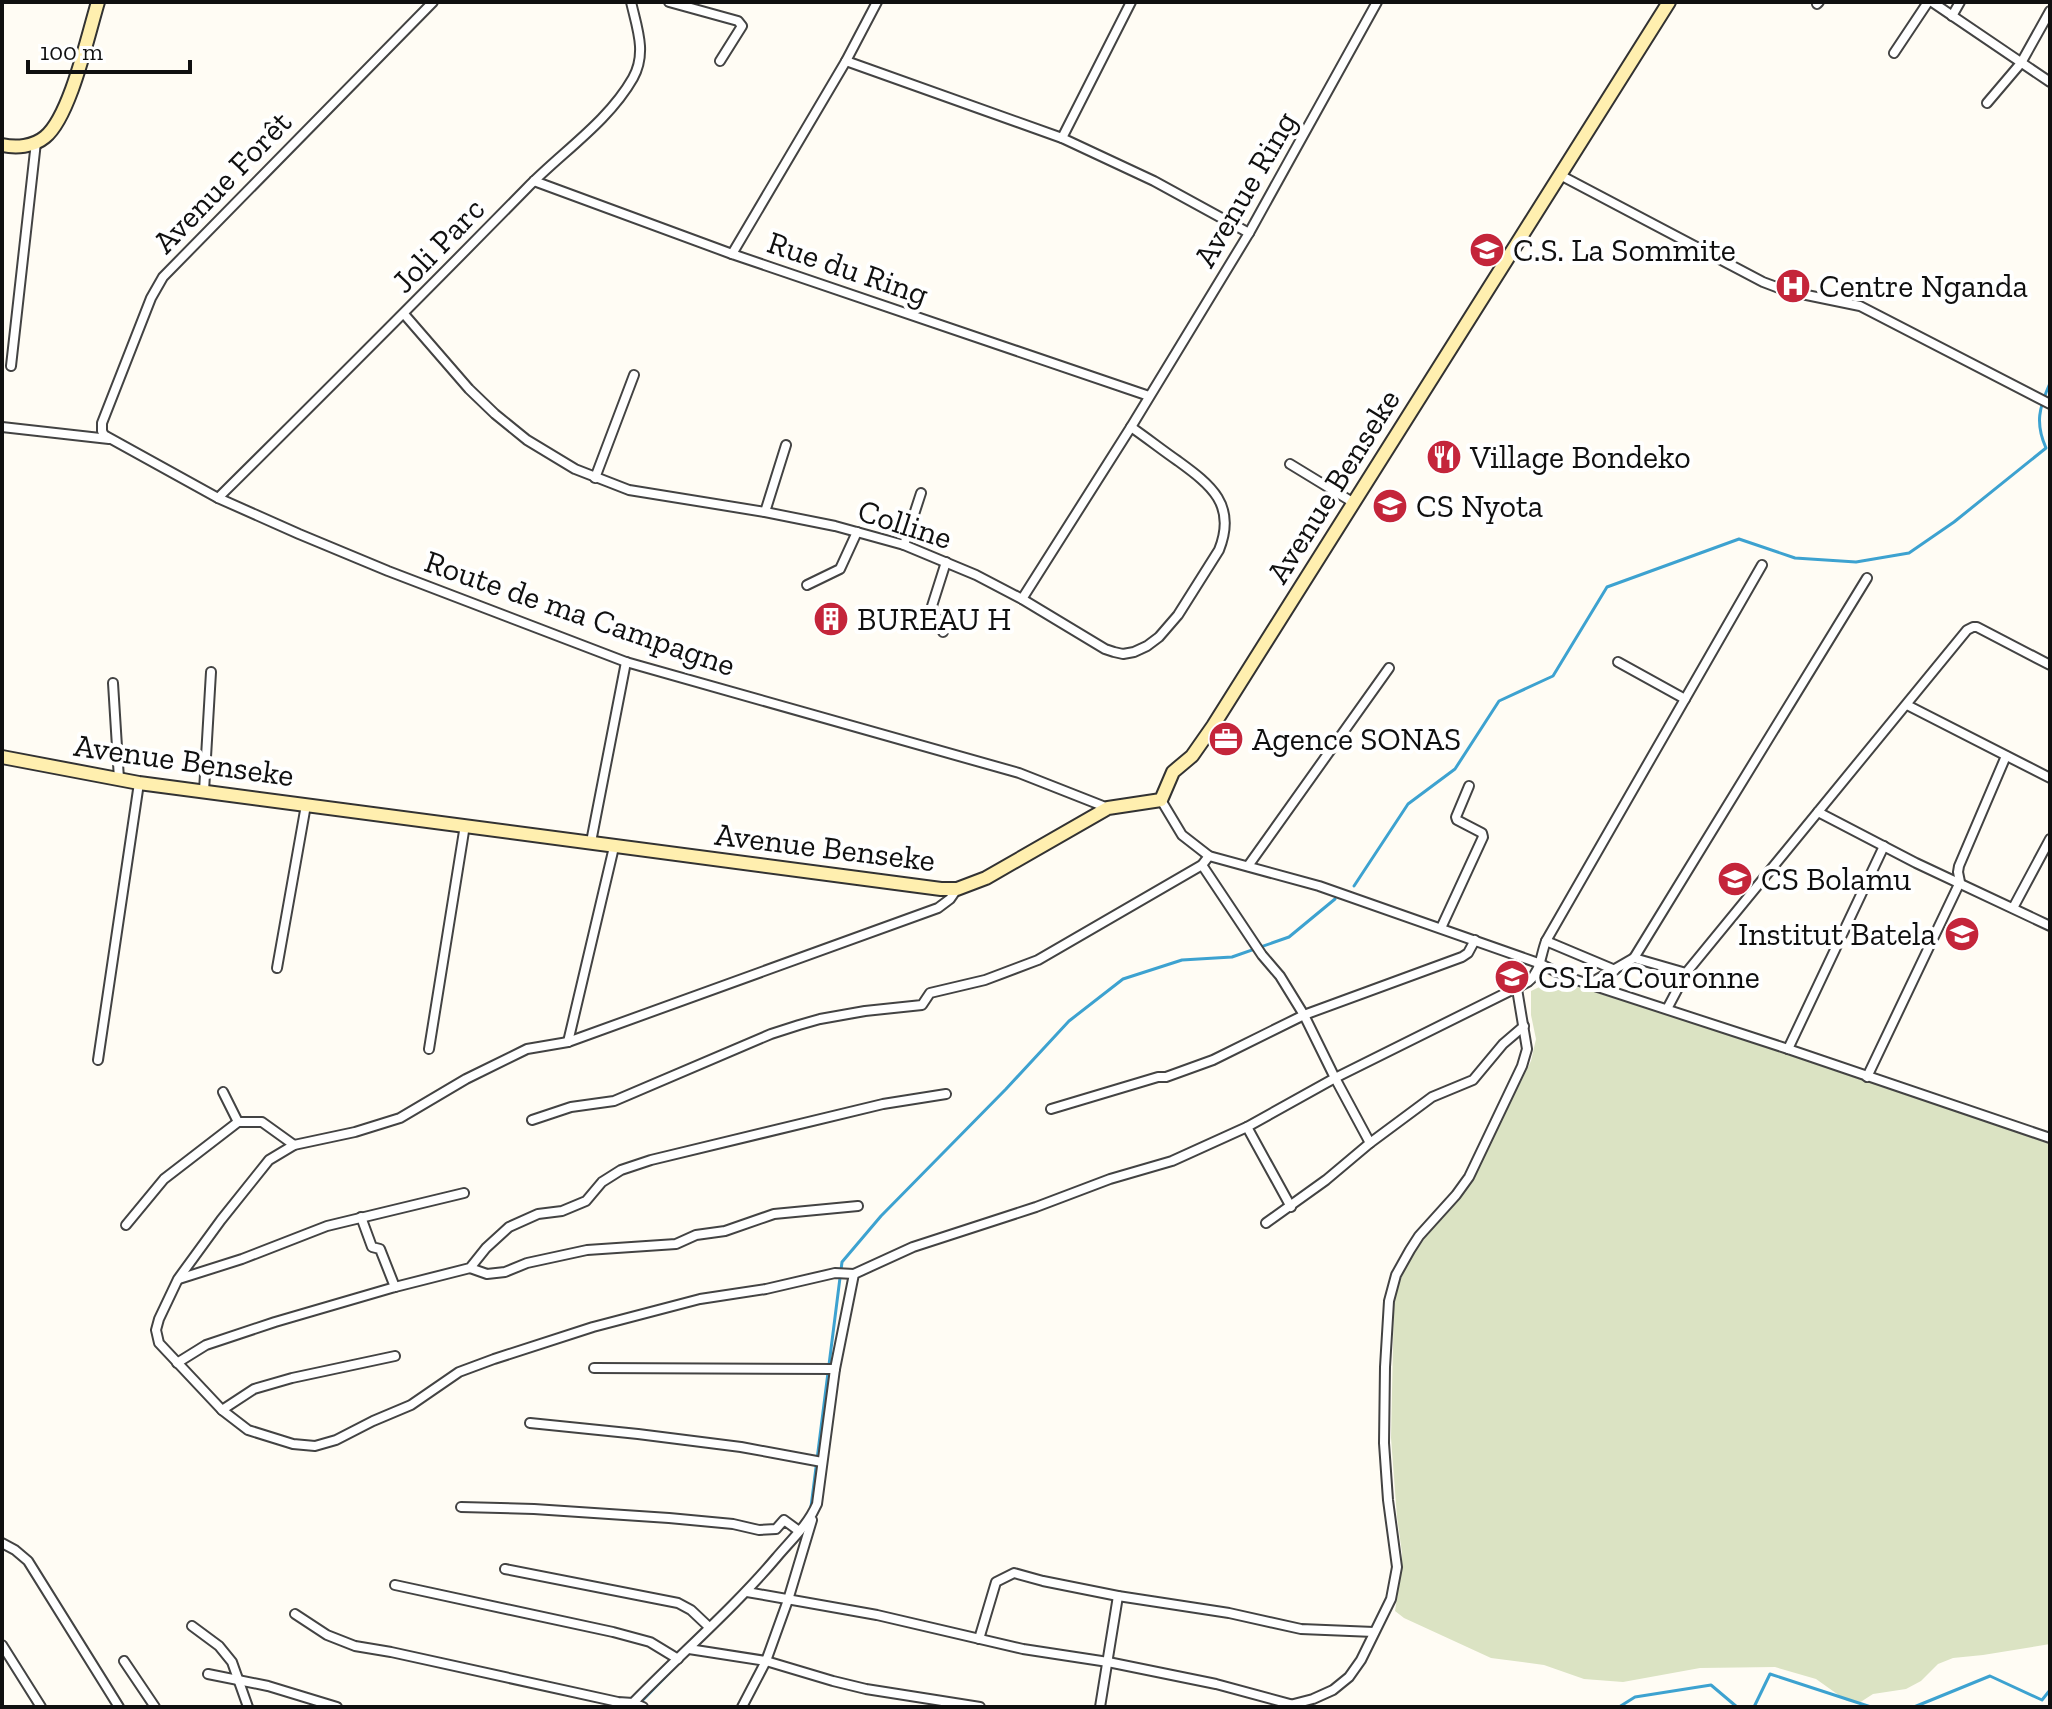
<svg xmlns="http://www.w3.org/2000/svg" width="2052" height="1709" font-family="'Zilla Slab',serif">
<rect width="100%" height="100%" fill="#fffcf4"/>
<polygon fill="#dbe3c3" points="1554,980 1721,1030 2050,1144 2050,1644 1983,1655 1953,1658 1938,1664 1921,1681 1906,1689 1873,1694 1859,1703 1847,1701 1816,1679 1775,1667 1700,1668 1623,1682 1584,1679 1544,1665 1491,1658 1404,1618 1395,1611 1401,1573 1402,1553 1397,1517 1391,1438 1394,1299 1399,1283 1409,1260 1439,1219 1467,1189 1531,1061 1536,1039 1531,1015 1531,991"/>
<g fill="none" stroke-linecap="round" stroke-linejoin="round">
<g stroke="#3da2d0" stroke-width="3">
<path d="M1354,886L1408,804L1455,769L1499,701L1553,676L1607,587L1739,539L1795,558L1856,562L1909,553L1954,522L2046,448C2035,423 2039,408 2050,383"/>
<polyline points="811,1507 842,1262 881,1216 1006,1089 1069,1021 1123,979 1182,960 1232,957 1289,937 1335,899"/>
<polyline points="639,1704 673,1669"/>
<polyline points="1619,1707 1635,1697 1711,1685 1737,1707"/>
<polyline points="1754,1707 1770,1674 1871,1707"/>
<polyline points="1914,1707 1990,1676 2042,1700 2050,1690"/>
</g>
<defs>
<g id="street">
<polyline points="433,2 163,277 151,298 102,423 102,431 104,435 218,498 299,534 388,571 626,662 1019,773 1108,808"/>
<polyline points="669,2 738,21 742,26 720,61"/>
<polyline points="1932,2 2050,82"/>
<polyline points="1817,4 1819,2"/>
<polyline points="1952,16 1960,2"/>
<polyline points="1894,53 1928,2"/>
<polyline points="846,61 1062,138 1154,181 1249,233"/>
<polyline points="1987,103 2021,63 2050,11"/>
<polyline points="1062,138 1131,2"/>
<polyline points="1560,175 1763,282 1787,291 1860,306 2050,404"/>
<polyline points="534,181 732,254 1149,396"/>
<polyline points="732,254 846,61 877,2"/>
<path d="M404,314L469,389L495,414L527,440L575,469L629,490L765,512L835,526L904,545L976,575L1022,599L1105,649L1114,652L1123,654L1134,652L1147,646L1159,637L1178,615L1219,550C1237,505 1211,485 1178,461C1162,450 1147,438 1131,427"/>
<polyline points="11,366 36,142"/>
<polyline points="2,427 109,439"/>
<polyline points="1290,464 1354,503"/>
<polyline points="595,478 634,375"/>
<path d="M218,498C322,395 425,292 527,188C562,152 608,122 633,78C647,53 637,28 631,2"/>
<polyline points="765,512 786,445"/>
<polyline points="904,545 921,493"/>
<polyline points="807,585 840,569 857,532"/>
<polyline points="1022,599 1131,427 1249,233 1377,2"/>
<polyline points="943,632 932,606 946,562"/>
<polyline points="1618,662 1685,699"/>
<polyline points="113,683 119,779"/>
<polyline points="1907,705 2050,778"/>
<polyline points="204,791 211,672"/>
<polyline points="1161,800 1182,835 1209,856 1319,886 1541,964 1564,976 1788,1049 2050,1138"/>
<polyline points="1818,812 1916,863 2050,926"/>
<polyline points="591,842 626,662"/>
<polyline points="1202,865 1262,955 1280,976 1304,1015 1335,1078 1370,1143"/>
<polyline points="1248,866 1389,668"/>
<polyline points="2013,908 2050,839"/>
<polyline points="1441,928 1483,837 1482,833 1457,820 1456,817 1469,786"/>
<polyline points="1546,941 1615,970"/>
<polyline points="1634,958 1867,578"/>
<polyline points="277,968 306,805"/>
<polyline points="1589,984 1634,958 1686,973"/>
<polyline points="1667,1009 1686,973 1967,630 1973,627 1977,627 2050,665"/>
<polyline points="568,1042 614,847"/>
<polyline points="429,1049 465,825"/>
<polyline points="1788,1049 1884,846"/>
<polyline points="98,1060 139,783"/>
<polyline points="1867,1077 1960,882 1958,872 1959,866 2006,756"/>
<polyline points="223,1092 238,1122 262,1122 294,1145"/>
<polyline points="1051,1109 1158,1077 1166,1077 1213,1060 1304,1015 1462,957 1468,953 1475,940"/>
<polyline points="532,1120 571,1107 614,1101 771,1034 799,1025 820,1019 865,1011 922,1005 930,993 985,980 1038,960 1202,865 1209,856"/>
<polyline points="1247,1127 1291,1207"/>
<polyline points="361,1217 372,1247 380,1249 395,1287"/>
<polyline points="1266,1223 1326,1180 1370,1143 1432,1097 1473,1080 1503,1044 1524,1026"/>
<polyline points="126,1225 164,1179 238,1122"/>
<polyline points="470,1268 487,1274 505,1272 527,1263 587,1250 676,1244 696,1235 725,1231 774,1214 858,1206"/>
<polyline points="854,1274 835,1273 766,1289 700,1299 593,1327 494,1359 459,1372 411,1405 373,1421 336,1440 315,1446 293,1444 248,1430 222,1410 159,1343 156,1330 159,1319 178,1279 221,1220 269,1160 294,1145 355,1132 400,1118 466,1079 527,1049 568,1042 938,908 950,899 957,889"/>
<polyline points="179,1279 242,1259 327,1226 464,1193"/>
<polyline points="177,1363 206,1345 275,1322 395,1287 470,1268 486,1248 509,1227 538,1214 562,1211 586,1201 602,1182 621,1170 651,1160 883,1104 946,1094"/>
<polyline points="594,1368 835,1369"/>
<polyline points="222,1410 254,1389 292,1378 395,1356"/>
<polyline points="530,1423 638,1434 741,1447 822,1462"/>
<polyline points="461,1507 534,1509 669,1518 733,1524 759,1530 776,1529 784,1520 799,1531"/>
<polyline points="2,1543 15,1550 28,1561 119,1707"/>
<polyline points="505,1569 678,1603 691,1610 709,1627"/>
<polyline points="395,1585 613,1632 650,1642 678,1659"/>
<polyline points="747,1592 877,1615 1023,1649 1108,1662 1216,1684 1290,1704"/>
<polyline points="295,1614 327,1635 355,1646 391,1652 618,1702 633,1703 643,1707"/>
<polyline points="192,1626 219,1646 232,1662 248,1707"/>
<polyline points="979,1639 996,1582 1014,1573 1043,1581 1118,1596 1229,1613 1301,1629 1374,1632"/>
<polyline points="2,1645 41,1707"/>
<polyline points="689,1649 766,1661 833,1681 866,1689 980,1707"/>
<polyline points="124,1661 155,1707"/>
<polyline points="208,1674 268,1686 337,1707"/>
<path d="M629,1707C678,1656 731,1611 776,1558C791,1540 808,1525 817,1504L835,1369L854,1274L913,1247L1036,1207L1110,1179L1172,1161L1247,1127L1335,1078L1528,982C1541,971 1540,957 1546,941L1762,565"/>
<polyline points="742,1707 766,1661 788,1600 812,1520"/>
<polyline points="1100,1707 1118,1596"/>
<polyline points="1282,1707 1313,1699 1333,1690 1349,1677 1361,1660 1391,1599 1397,1567 1388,1500 1384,1443 1385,1367 1389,1301 1396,1275 1410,1250 1419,1236 1456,1195 1469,1177 1522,1066 1527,1049 1517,989"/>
</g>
<g id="secondary">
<path d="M2,145C16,148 33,147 45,137C70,117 88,35 98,2"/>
<polyline points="2,757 139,783 941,889 957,889 986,878 1108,808 1161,800 1173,772 1192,756 1213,726 1669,2"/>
</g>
</defs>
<use href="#street" stroke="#434343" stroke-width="12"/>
<use href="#secondary" stroke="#323232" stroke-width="16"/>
<use href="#street" stroke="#fff" stroke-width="8"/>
<use href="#secondary" stroke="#ffefaf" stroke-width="12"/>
</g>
<defs>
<symbol id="school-disc" viewBox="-11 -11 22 22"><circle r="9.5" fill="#c4253a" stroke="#fff"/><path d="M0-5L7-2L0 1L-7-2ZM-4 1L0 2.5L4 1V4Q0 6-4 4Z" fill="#fff"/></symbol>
<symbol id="hospital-disc" viewBox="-11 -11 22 22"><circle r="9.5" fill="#c4253a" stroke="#fff"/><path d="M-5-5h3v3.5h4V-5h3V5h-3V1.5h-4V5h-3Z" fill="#fff"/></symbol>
<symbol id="restaurant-disc" viewBox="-11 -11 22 22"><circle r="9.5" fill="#c4253a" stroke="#fff"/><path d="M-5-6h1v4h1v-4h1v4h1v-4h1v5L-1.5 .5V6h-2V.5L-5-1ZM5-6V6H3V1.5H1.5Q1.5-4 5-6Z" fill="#fff"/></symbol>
<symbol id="building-disc" viewBox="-11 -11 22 22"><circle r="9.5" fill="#c4253a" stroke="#fff"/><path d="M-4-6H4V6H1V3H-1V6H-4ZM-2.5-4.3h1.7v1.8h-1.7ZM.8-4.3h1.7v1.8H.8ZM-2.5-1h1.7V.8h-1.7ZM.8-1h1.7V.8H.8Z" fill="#fff"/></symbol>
<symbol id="office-disc" viewBox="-11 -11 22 22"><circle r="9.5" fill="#c4253a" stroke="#fff"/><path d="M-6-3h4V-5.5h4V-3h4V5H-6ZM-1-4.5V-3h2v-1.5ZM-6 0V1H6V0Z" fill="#fff"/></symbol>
</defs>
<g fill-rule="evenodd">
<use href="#school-disc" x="1467" y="230" width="40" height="40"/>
<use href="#hospital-disc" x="1773" y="266" width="40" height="40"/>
<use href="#restaurant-disc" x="1424" y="437" width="40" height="40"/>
<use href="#school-disc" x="1370" y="486" width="40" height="40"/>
<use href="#building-disc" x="811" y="599" width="40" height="40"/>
<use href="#office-disc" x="1206" y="719" width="40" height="40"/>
<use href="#school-disc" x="1715" y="859" width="40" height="40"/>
<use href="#school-disc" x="1942" y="914" width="40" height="40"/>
<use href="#school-disc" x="1492" y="957" width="40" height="40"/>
</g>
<g text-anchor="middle" stroke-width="8" stroke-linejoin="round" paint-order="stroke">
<g font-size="32" fill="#101010" stroke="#fff">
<text transform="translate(222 182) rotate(-46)" y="11">Avenue Forêt</text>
<text transform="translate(1245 189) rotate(-60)" y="11">Avenue Ring</text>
<text transform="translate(438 245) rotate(-46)" y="11">Joli Parc</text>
<text transform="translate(848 268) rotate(19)" y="11">Rue du Ring</text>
<text transform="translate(1333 486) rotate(-58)" y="11">Avenue Benseke</text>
<text transform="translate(905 524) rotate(18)" y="11">Colline</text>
<text transform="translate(580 613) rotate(19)" y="11">Route de ma Campagne</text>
<text transform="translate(184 760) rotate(8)" y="11">Avenue Benseke</text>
<text transform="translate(825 847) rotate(7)" y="11">Avenue Benseke</text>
</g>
<g font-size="32" fill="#101010" stroke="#fff" text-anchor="start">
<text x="1513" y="261">C.S. La Sommite</text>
<text x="1819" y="297">Centre Nganda</text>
<text x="1470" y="468">Village Bondeko</text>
<text x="1416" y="517">CS Nyota</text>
<text x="857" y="630">BUREAU H</text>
<text x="1252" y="750">Agence SONAS</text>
<text x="1761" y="890">CS Bolamu</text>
<text x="1936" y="945" text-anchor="end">Institut Batela</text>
<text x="1538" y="988">CS La Couronne</text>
</g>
</g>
<rect width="2052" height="1709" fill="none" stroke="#101010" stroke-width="8"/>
<path d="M28 60v12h162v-12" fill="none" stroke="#101010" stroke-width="4"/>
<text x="40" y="60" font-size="24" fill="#101010" stroke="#ffffff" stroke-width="6" paint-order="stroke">100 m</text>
</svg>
